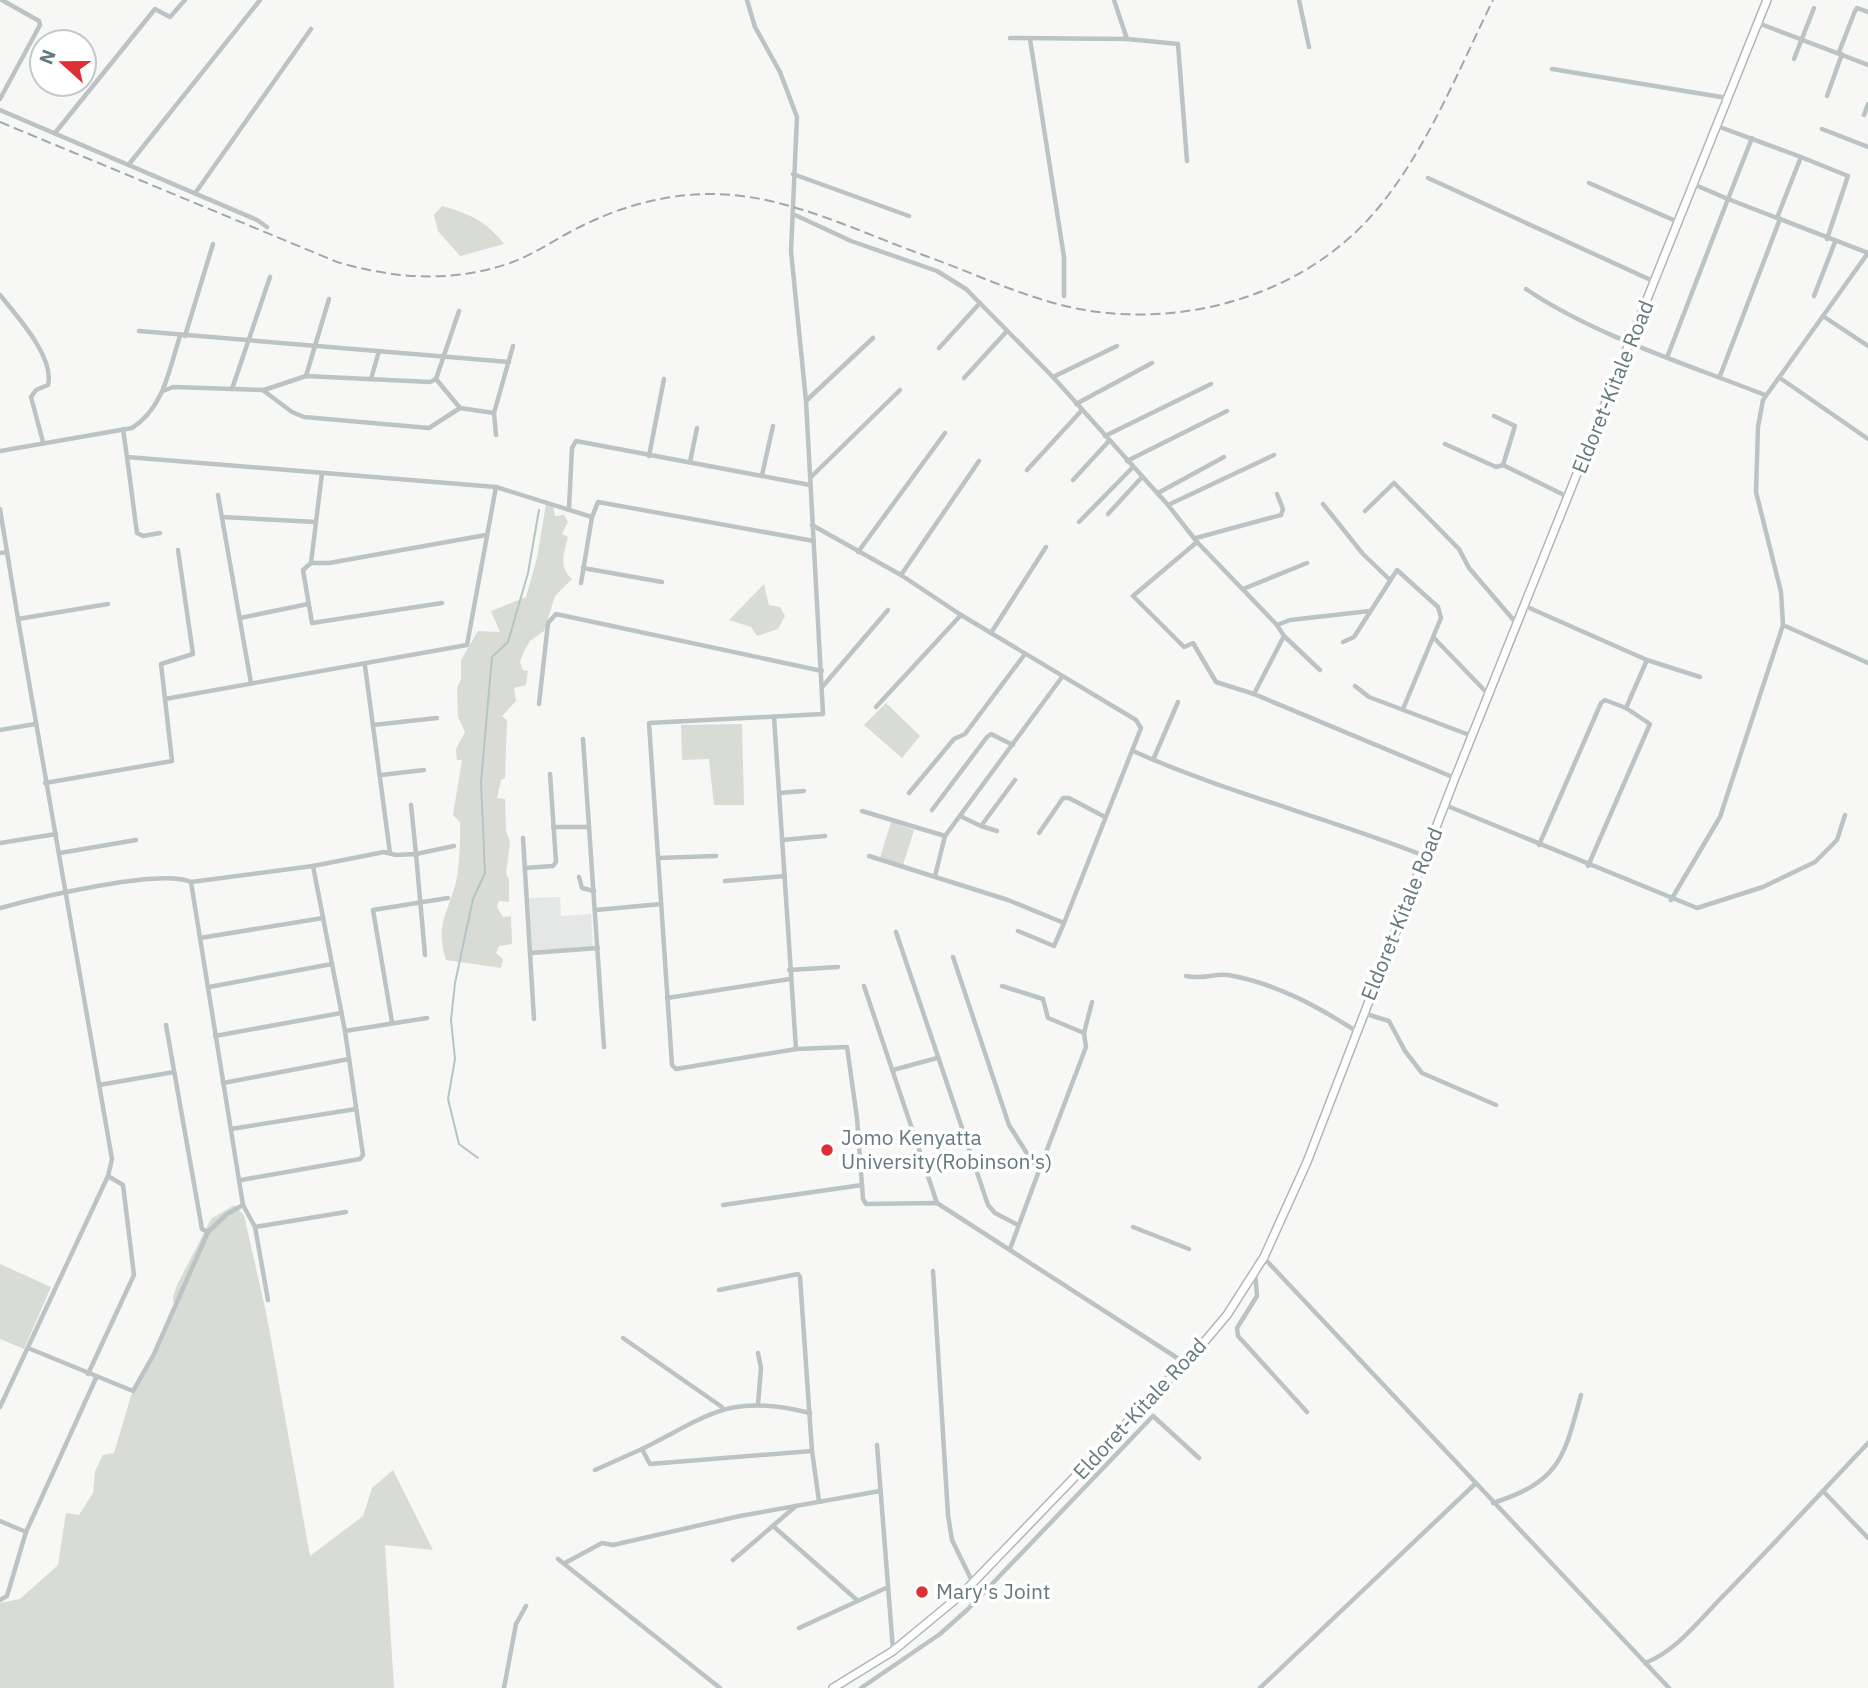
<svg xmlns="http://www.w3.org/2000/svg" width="1868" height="1688" font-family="'IBM Plex Sans',sans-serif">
<rect width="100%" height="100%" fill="#f7f7f5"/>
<polygon fill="#e5e7e6" points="560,897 561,916 591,914 593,947 532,951 529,898"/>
<g fill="#d9dcd4">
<path d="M442,206C470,214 486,221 504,244L460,256L438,231L434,215Z"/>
<path d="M546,504L553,505L555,516L564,515L568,522L562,534L568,537C564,553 558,566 572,579L555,596L544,631L530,641L524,651L520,662L523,670L528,671L526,685L514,688L516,701L502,716L507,720L505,778L501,780L497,798L505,799L506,831L510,842L506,874L509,879V902L499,901L497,907L503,917L511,916L512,944L499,946L496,953L503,959L501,968L446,960C434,922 450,912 457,877C459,869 461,831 460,822L453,815L462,760H457L456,749L465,732L458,717L457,688L461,679V660L478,631L500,632L491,611L526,597L537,558Z"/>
<polygon points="764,584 769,605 780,607 785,616 778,629 757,636 751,627 729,620"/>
<polygon points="886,703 920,736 902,758 864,725"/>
<polygon points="742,724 744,805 714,805 709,759 682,760 681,725"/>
<polygon points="891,822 914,830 903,865 880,858"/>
<polygon points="234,1205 244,1215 267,1317 310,1556 363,1516 372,1488 393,1470 433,1550 385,1545 394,1688 0,1688 0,1603 20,1599 58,1565 66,1513 79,1515 93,1493 95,1471 103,1455 114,1453 131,1396 156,1354 175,1312 173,1297 177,1285 211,1219"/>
<polygon points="0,1264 51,1287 24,1349 0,1339"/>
</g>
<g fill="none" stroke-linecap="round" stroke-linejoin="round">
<polyline stroke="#b3c5c5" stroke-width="2" points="478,1158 459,1144 448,1099 455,1059 451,1020 455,983 473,899 485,873 481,782 492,657 508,642 528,573 539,510"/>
<defs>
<polyline id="highway" points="833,1688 893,1651 962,1594 1200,1347 1227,1315 1264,1257 1307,1162 1455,778 1767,0"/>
</defs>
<use href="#highway" stroke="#b0b6b8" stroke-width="10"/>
<g stroke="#bcc3c4" stroke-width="4.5">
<polyline points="747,0 755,27 780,72 797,117 791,251 806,401 823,714 649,723 672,1065 676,1069 796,1049 847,1047 857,1118 863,1199 866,1204 937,1203 1185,1363"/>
<polyline points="1114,0 1127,39"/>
<polyline points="1299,0 1309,47"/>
<polyline points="1758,23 1868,65"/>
<polyline points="1010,38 1127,39 1178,44 1187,161"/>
<polyline points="1030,39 1064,257 1064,296"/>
<polyline points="1839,52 1855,11 1857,8 1868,12"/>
<polyline points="1794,59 1814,8"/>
<polyline points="1552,69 1727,98"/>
<polyline points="1827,96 1842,54"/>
<polyline points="0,99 40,25 39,21 2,0"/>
<polyline points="0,110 257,220 267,227"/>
<polyline points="1864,115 1868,104"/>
<polyline points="1717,126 1801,157 1777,218"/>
<polyline points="1822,129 1868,147"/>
<polyline points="55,133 155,9 170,17 185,0"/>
<polyline points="1801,157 1848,176 1827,239"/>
<polyline points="130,163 260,0"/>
<polyline points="793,174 909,216"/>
<polyline points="1428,178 1653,281"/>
<polyline points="1589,183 1678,222"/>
<polyline points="1693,184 1728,199 1752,138"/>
<polyline points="196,192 311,29"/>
<polyline points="795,215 851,241 937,271 966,289 1053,377 1168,505 1197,542 1277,625 1290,620 1370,611"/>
<path d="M1526,289C1593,335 1689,365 1765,395"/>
<path d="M0,295C16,315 55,357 48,385L36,390L31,397L43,442"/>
<polyline points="1814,296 1835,242"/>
<polyline points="1823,316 1868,346"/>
<polyline points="139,331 509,362"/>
<polyline points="185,336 213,244"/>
<polyline points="939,348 980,303"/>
<polyline points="1668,355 1728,199 1868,253"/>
<polyline points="306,376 329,299"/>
<polyline points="1720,376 1780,219"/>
<polyline points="1053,377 1117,346"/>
<polyline points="964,378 1007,331"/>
<polyline points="1780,378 1868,439"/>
<polyline points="371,379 379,351"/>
<polyline points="436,379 460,408"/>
<polyline points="232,389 270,277"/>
<polyline points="163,391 173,387 264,390 306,376 430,382 436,379 459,311"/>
<polyline points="264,391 292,412 304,417 429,428 460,408 494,413"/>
<polyline points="807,400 873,338"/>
<polyline points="1076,404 1152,363"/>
<polyline points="1494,416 1515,426 1503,465"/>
<polyline points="123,429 127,457 496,487 592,517"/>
<polyline points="496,435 494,413 513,346"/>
<polyline points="1105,436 1211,384"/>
<polyline points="1445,444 1496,467 1503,465 1568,497"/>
<path d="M0,451L132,428C164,408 169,369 180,336"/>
<polyline points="649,456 664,379"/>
<polyline points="127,457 137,533 143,536 160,533"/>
<polyline points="1127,461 1227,411"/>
<polyline points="690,462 697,428"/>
<polyline points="1027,470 1082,410"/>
<polyline points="322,473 311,563 303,570 312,623 442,603"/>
<polyline points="762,475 773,426"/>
<polyline points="810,478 900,390"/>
<polyline points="1073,480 1109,441"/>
<polyline points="1158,493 1224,457"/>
<polyline points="218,495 251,683"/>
<polyline points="1323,504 1363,554 1389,579"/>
<polyline points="1168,505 1274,455"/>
<polyline points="569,508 572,448 576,441 810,485"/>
<polyline points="0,509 18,619 108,604"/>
<polyline points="1365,511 1394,483 1459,549 1469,568 1517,624"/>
<polyline points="1108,514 1142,477"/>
<polyline points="222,517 316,522"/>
<polyline points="1079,522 1133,467"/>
<polyline points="812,525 901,575 961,615 1136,720 1141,728 1064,923 1008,900 869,856"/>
<polyline points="1196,538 1281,515 1283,509 1277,494"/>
<polyline points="1197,542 1133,596 1184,647 1193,643 1216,682 1254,694 1455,778"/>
<polyline points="858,552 945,433"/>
<polyline points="0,553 7,552"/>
<polyline points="311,563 329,563 486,535"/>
<polyline points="583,568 662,582"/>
<polyline points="901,575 979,461"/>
<polyline points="581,583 592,517 598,502 814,541"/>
<polyline points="1243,589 1307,563"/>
<polyline points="1525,606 1647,660 1700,677"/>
<polyline points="240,618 308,604"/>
<polyline points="1783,625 1868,663"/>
<polyline points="991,633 1046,547"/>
<polyline points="1284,636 1320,670"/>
<polyline points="1434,638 1489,695"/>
<polyline points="1343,642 1354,637 1397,570 1438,607 1441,618 1403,709"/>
<polyline points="365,666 390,853"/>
<polyline points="823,686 888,610"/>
<polyline points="1355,686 1369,697 1472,736"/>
<polyline points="1254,694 1284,636 1277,625"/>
<polyline points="165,699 161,664 193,654 178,550"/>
<polyline points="539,704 548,623 556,614 822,671"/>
<polyline points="876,707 961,615"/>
<polyline points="774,717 796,1049"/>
<polyline points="373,725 437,718"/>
<polyline points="0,730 35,724"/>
<polyline points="583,739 604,1047"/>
<path d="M1133,751C1227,793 1329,818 1425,856"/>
<polyline points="1153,760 1178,702"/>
<polyline points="381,775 424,770"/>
<polyline points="45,783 172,761 165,699 467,645 496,487"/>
<polyline points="779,793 804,791"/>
<polyline points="909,793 954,739 965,734 1025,654"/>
<polyline points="411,805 416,854 454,846"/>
<polyline points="1445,805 1697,908 1763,887 1815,862 1837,840 1845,815"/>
<polyline points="932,810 987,737 991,734 1013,745"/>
<polyline points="862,811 945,836"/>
<polyline points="960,816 981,826 1015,780"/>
<polyline points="981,826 997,831"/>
<polyline points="553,827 589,827"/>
<polyline points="1039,833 1063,798 1069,798 1105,817"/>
<polyline points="523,838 534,1019"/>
<polyline points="782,840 825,836"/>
<polyline points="0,843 56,834"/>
<polyline points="1539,845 1601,703 1605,700 1626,708"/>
<polyline points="60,853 136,840"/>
<polyline points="658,858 716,856"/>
<polyline points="1588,866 1650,724 1626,708 1647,660"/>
<polyline points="525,868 553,866 556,862 550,774"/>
<polyline points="935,876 945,836 1062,677"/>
<polyline points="579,877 582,888 594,891"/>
<polyline points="725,881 785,876"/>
<polyline points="191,882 243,1205 255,1227 268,1300"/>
<polyline points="1671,900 1720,817 1783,625 1781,592 1756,492 1758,427 1763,400 1868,253"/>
<path d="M0,908C36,898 161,868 191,882L313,866L384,852L396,855L416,854L425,955"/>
<polyline points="596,910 661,904"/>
<polyline points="1018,931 1054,946 1064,923"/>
<polyline points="896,932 988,1205 995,1213 1018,1225"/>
<polyline points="200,938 323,918"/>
<polyline points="531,953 598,948"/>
<polyline points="953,957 1009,1125 1035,1166 1040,1168 1010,1249"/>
<polyline points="789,970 838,967"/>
<path d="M1186,976C1202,980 1214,973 1228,975C1275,983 1317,1006 1356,1031"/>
<polyline points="864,986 937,1203"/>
<polyline points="1002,986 1043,999 1048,1018 1084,1033"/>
<polyline points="209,987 332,964"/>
<polyline points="667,998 790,979"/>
<polyline points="1363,1013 1389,1021 1405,1051 1422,1073 1496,1105"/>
<polyline points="392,1022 373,910 448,898"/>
<polyline points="166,1025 202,1229 208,1232"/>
<polyline points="345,1031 427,1018"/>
<polyline points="215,1036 341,1013"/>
<polyline points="893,1070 937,1058"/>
<polyline points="223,1083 349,1059"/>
<polyline points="99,1085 174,1072"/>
<polyline points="231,1129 356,1109"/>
<polyline points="1040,1168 1086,1047 1084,1033 1092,1002"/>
<polyline points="241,1180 360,1159 363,1155 345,1031 313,866"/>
<polyline points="723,1205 862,1185"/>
<polyline points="255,1227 346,1212"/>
<polyline points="1133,1227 1189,1249"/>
<polyline points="1264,1258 1669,1688"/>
<polyline points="933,1271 948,1515 952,1540 973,1583"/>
<polyline points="1255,1272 1257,1296 1237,1328 1238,1336 1307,1412"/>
<polyline points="719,1290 798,1274 800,1277 812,1451 819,1501"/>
<polyline points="623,1338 722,1407"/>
<polyline points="28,1348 133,1391 154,1354 208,1232 227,1214 243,1205"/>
<polyline points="758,1353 761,1368 758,1404"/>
<polyline points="88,1374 134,1275 123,1185 108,1176"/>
<polyline points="0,1407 108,1176 112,1159 18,619"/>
<polyline points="877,1445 893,1650"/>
<path d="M642,1449C712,1414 729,1393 810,1413"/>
<polyline points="595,1470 642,1449 650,1464 812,1451"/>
<polyline points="1824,1492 1868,1538"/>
<path d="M1493,1503C1561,1481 1564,1457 1581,1395"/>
<polyline points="0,1521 26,1532"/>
<polyline points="773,1526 857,1600"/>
<polyline points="558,1559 720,1688"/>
<polyline points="733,1560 796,1506"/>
<polyline points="565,1563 602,1543 613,1545 740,1516 880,1491"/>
<polyline points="0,1600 7,1596 26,1532 96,1378"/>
<polyline points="799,1628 886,1588"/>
<path d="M1645,1663C1677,1651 1701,1618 1725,1594C1774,1544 1820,1494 1868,1443"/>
<polyline points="504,1688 516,1624 526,1606"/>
<polyline points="861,1688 940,1634 968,1609 1153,1416 1199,1458"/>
<polyline points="1260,1688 1475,1484"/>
</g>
<use href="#highway" stroke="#fff" stroke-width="7"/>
<path stroke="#9ea8ab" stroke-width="2" stroke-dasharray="10 5" stroke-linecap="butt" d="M0,122L337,262C395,279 453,283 510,263C532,255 550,243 570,232C615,208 661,194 712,194C785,194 859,232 926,256C976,274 1027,299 1079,309C1187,329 1308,294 1379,207C1428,147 1459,69 1493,0"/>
</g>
<g fill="#dd2f34" stroke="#fff" stroke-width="2.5">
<circle cx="827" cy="1150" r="7"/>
<circle cx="922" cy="1592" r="7"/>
</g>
<g text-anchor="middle" stroke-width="7" stroke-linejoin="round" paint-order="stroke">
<g font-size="21" fill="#647a7e" stroke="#fff">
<text transform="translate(1613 387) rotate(-68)" y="7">Eldoret-Kitale Road</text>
<text transform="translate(1402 914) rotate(-68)" y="7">Eldoret-Kitale Road</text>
<text transform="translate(1140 1409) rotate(-47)" y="7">Eldoret-Kitale Road</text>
</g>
<g font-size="21" fill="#647a7e" stroke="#fff" text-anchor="start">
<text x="841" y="1145">Jomo Kenyatta<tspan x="841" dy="24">University(Robinson's)</tspan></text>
<text x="936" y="1599">Mary's Joint</text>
</g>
</g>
<g transform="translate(63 63) rotate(291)"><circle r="33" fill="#ffffff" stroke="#c1cacb" stroke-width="2"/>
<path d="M0-5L12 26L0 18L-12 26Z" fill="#dd2f34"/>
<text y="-10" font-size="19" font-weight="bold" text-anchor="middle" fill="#647a7e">N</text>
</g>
</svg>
